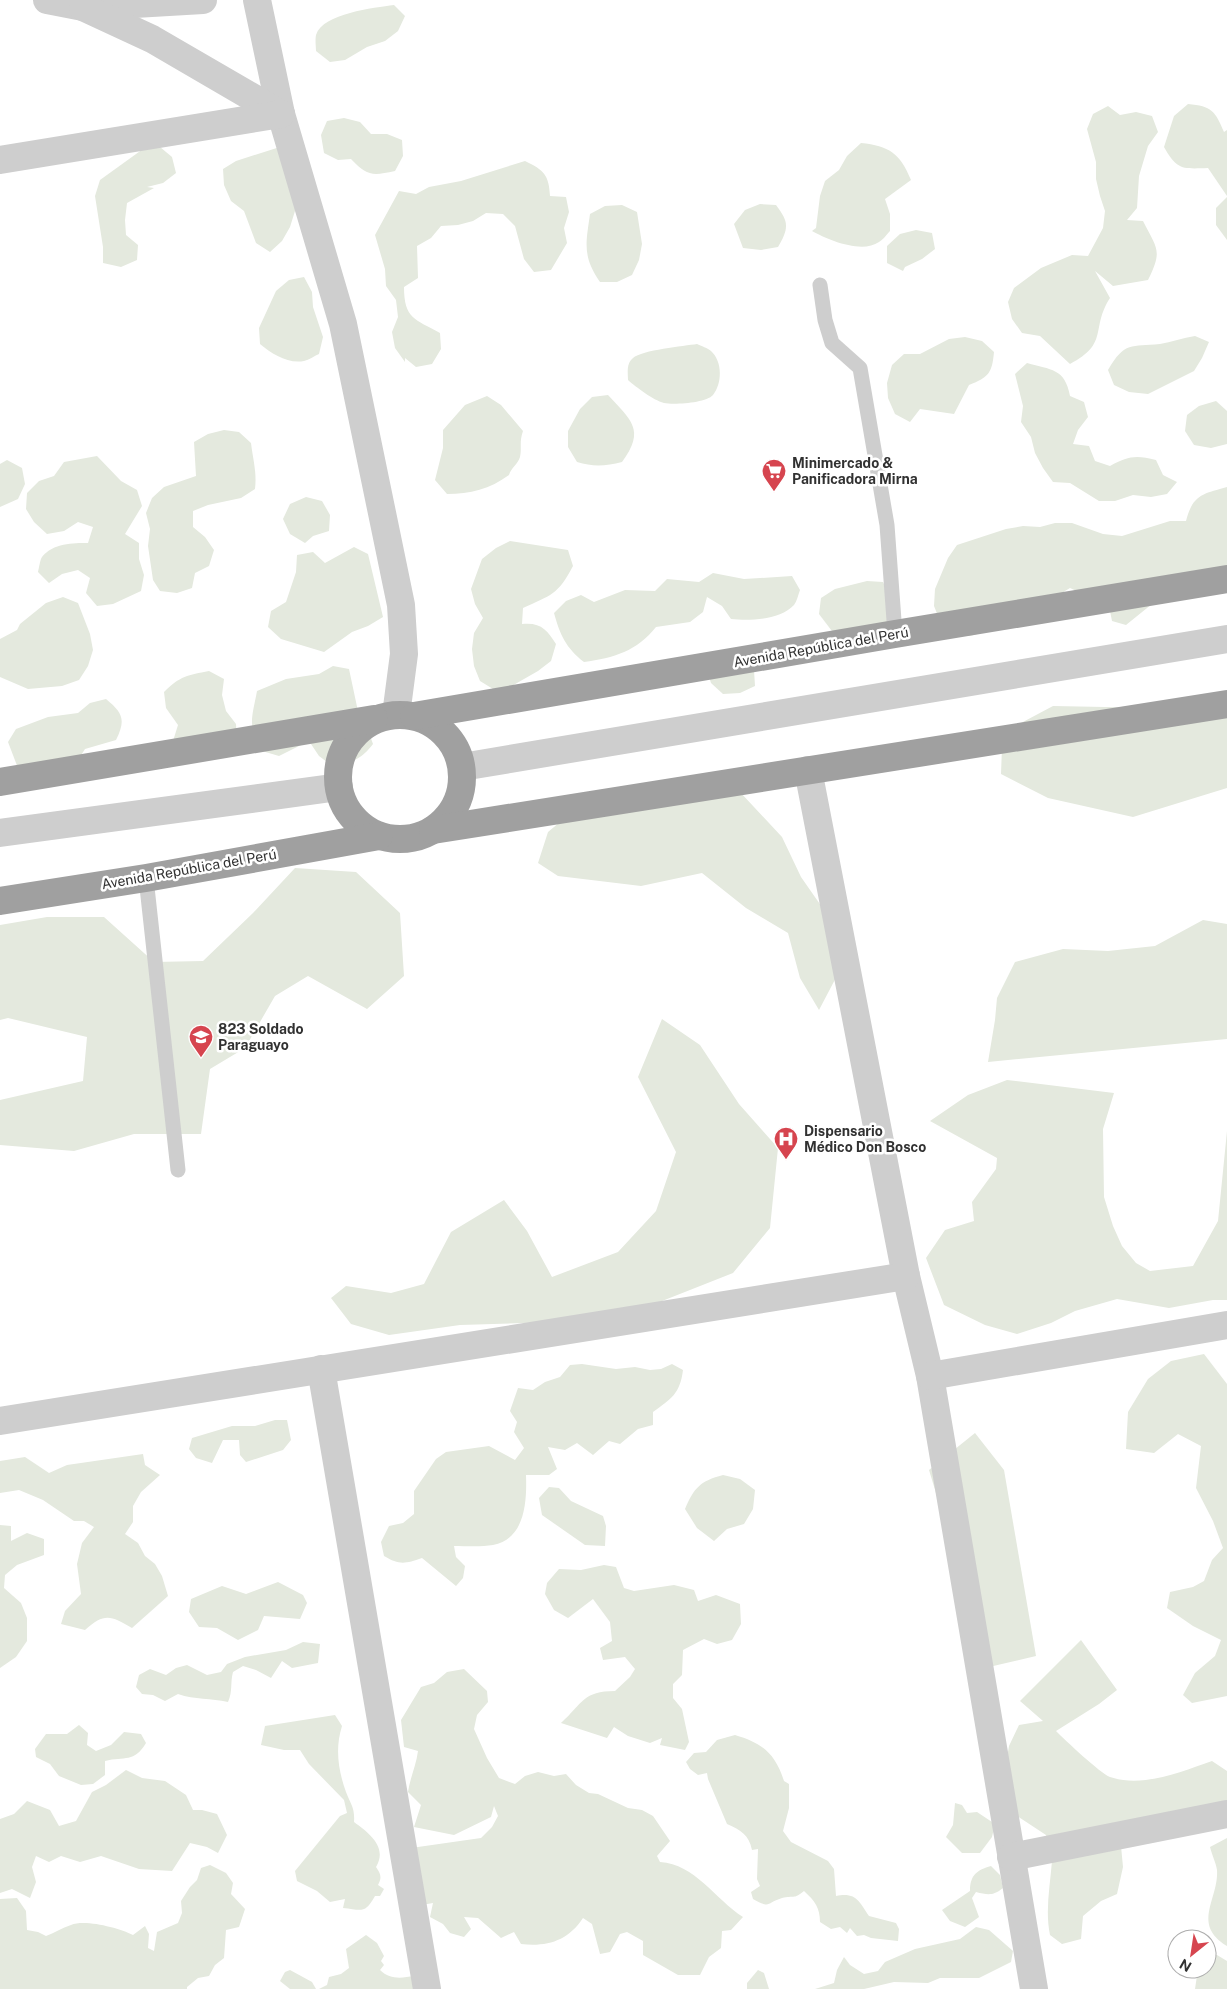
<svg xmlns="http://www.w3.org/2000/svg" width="1227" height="1989" font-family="'Public Sans',sans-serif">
<rect width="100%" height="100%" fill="#fff"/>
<g fill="#e4e9de">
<path d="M394,5L405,16L398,31L385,41L367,47L345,60L330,62L316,51C316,47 315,40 316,35C323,13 374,8 394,5Z"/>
<path d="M1188,104C1212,106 1215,111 1224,132L1227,130V196L1208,168C1182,169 1177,170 1164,147L1174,116Z"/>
<path d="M1108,106L1120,115L1136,112L1152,116L1158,132L1148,146L1139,176L1137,208L1127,220L1143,221C1157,249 1163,250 1148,280L1113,286L1095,271L1110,298C1090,329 1110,343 1070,364L1040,336L1022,333L1012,319L1008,302L1014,288L1041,268L1072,255L1088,256L1103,228L1105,211L1100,196L1096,179V162L1087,129L1093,114Z"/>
<path d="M344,118L360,122L371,134H387L402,140L403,156L395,171C372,176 367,176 351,159L338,160L324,153L321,135L327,121Z"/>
<path d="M861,143C889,146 900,153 911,180L885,199L890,214V231C887,234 883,240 879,242C862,254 828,240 812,231L816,228L820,196L825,181L839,170L847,156Z"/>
<polygon points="283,146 308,183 295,211 290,227 282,241 270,252 256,243 244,211 231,201 224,185 223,169 236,161"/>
<polygon points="160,147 172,157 176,173 163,183 147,187 154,188 127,203 125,220 126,235 138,245 137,260 121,267 103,263 103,247 95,196 100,180 143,149"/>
<path d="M525,161C544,170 549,175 550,196L566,197L569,212L564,228L567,243L551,270L534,272L524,259L515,226L503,214L486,213L473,221L458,225L441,226L431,238L417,246L418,278L404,287C404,319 415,319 440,333L441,349L432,364L416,367L405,358V362L395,348L392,332L398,317L396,300L386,286L385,269L375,235L399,191L416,194L429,187L461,181Z"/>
<polygon points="1227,197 1227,240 1216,225 1216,208"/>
<path d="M760,204L776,205C789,222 789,228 778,247L761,250L743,248L734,224L745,210Z"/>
<path d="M622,205L637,212L642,244L639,260L632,275L617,282H600C582,256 586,243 590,214L605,206Z"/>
<polygon points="916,230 932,233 935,249 922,259 905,267 903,271 887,263 887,246 900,234"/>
<path d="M304,277L312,292L313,307L323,337L319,354C314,356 309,360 304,361C288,364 272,354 260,344L259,328L276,291L289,280Z"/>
<path d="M1195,336L1209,342L1202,358L1194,371L1148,394L1129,392L1114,385L1108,370C1125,341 1131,347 1160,344C1171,342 1183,338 1195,336Z"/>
<path d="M965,337L982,341L994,352C992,373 989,377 969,385L954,414L920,409L910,422L895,414L888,398L887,383L892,365L904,354H920L949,339Z"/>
<path d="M697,344C701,346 708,348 711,351C723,362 722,384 713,395C706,403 674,405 664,403C653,400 636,387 628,380C628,372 626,364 633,358C642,350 684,346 697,344Z"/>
<path d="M1027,363C1051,370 1065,368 1070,396L1084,402L1088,417L1078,430L1073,444L1089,446L1095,461L1110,466C1128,456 1136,455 1156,460L1163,475L1177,482L1167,494L1151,497L1133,495L1115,501H1099L1070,483L1053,482L1043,468L1035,453L1031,437L1021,422L1023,406L1015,374Z"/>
<path d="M608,395C631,420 646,430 622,462C606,466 593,467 577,462L568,447V431L580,409L592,397Z"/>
<path d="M487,396L501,405L523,431C519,442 522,448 520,457C518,464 511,468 509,475C490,489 470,494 447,494L435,480L443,448V430L465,405Z"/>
<polygon points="1216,401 1227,411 1227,444 1211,448 1194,445 1185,431 1187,415 1199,406"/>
<path d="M224,430L239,432L251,443C253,460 257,472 255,489L241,498L208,505L193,511V527L205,537L214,550L209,566L195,573L192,588L177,593L160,591L153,580L148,546L150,529L146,513L152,498L164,487L196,476L194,442L208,434Z"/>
<path d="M97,456L121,481L137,490L142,506L125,534L139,543V559L144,575L141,591L113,604L97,606L86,593L90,578L78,570L62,574L49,583L38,572C39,568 40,560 42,557C53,543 73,543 88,543L93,527L78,522L64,531L47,534L34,522L26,509L27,493L39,481L54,476L64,462Z"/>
<polygon points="7,460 22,468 25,484 18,499 0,507 0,464"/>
<path d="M1227,487V584L1152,604L1126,625L1112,621L1109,606L1070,588C1051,600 986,636 966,636C961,636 956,635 950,634L940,621L934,606L935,589L948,558L957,545L1006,529L1023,526L1040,527L1055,523H1072L1103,534L1122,536L1170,521H1186C1193,494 1203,494 1227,487Z"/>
<polygon points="306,497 322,501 330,515 329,531 313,536 305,543 290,534 283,519 290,504"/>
<path d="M510,541L568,550L573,566C558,595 551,595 523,608L522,624C541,622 547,630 556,644L551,661L538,671L510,687L493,689L480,681L474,666L472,649L474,633L483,618L475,604L471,589L482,559L496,548Z"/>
<polygon points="354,547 368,554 383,617 368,626 352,632 324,652 281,639 268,627 271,611 286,602 296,572 297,555 313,552 325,563"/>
<path d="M713,573L744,579L792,576L800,590C798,595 797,601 794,605C780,620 750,621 731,619L722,606L707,597L703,612L690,622L656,627C637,651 614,658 584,662C566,648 560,635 554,613L566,601L581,595L594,602L625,590L655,591L667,579L699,582Z"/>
<polygon points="867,581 883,582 890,597 887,628 838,639 819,614 821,598 835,589"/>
<polygon points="63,597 78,603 90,634 93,650 88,666 79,680 62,686 28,689 0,677 0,639 17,630 20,624 46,603"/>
<path d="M333,666L349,669L359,716L368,730L373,744C360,761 352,762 331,765L319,756L309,741L279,756L262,751C247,726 252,718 257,691L286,679L319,674Z"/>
<polygon points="706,667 754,670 755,686 740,693 723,694 711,683"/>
<path d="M209,671L224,679L222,695L226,711L236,724L237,740L173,741L178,725L166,708L164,692C180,676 188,675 209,671Z"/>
<path d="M106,699C123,713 126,720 116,740L85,749L76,763L21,776L8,742L16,729L48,717L78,713L90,703Z"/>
<polygon points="1227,704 1227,788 1133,817 1048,798 1001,774 1002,747 1021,723 1053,706 1210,709"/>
<polygon points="740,792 782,837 801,877 831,920 840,970 819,1010 800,978 788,933 746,908 702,873 641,886 558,876 538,863 548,832 578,807"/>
<polygon points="295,868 356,872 400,913 404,976 367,1009 308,976 275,996 245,1048 210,1069 201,1134 134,1134 74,1151 0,1145 0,1100 83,1081 87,1037 8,1018 0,1020 0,925 47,917 104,917 154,962 203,961 253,913"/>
<polygon points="1203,920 1227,924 1227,1039 988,1062 995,1020 997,998 1015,962 1063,949 1108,951 1155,946"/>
<polygon points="662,1019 700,1045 739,1104 778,1148 770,1228 733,1273 614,1320 460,1325 389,1335 351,1324 331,1298 346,1286 391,1293 424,1284 451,1232 504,1200 527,1231 552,1277 618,1252 656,1211 676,1152 638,1077"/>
<polygon points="1007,1080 1114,1093 1103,1129 1104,1197 1113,1226 1122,1246 1136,1263 1150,1271 1193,1266 1218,1221 1227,1131 1227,1300 1213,1300 1169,1308 1117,1299 1075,1311 1051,1323 1017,1334 985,1325 944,1305 926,1258 945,1230 974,1221 972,1202 996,1169 997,1158 930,1121 968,1095"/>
<polygon points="1204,1354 1227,1384 1227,1696 1192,1703 1183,1695 1195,1673 1215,1656 1221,1640 1193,1626 1167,1608 1170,1592 1193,1587 1204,1581 1212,1560 1223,1548 1213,1521 1196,1488 1201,1446 1178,1434 1154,1453 1126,1449 1128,1412 1148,1379 1171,1361"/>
<path d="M582,1364L616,1369L635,1367L650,1370L661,1369L672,1364L683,1370C680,1394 671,1399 653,1412V1425L638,1429L620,1444L609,1441L593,1455L577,1443L565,1450L548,1447L557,1469L549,1475H526C527,1502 525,1539 493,1545C482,1547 466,1546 454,1546L456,1557L465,1566L463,1578L456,1586L422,1558C405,1564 399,1565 384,1556L381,1542L389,1526L403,1523L414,1514V1491L436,1459L446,1452L489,1446L515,1460L524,1448L514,1432L517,1422L510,1411L518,1388L533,1390L545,1382L560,1377L570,1365Z"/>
<polygon points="275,1420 287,1420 291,1440 283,1450 246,1462 240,1455 239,1440 223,1440 212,1463 196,1458 189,1449 192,1438 232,1426 255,1426"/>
<polygon points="975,1433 1004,1470 1036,1656 989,1667 929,1470"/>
<path d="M143,1454L145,1465L160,1475L141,1492L133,1506V1522L125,1534L138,1543L145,1556L155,1564L162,1576L168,1596L132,1628C111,1616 105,1612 85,1630L61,1624L65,1611L81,1594L77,1564L82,1543L94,1527L84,1521H74L43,1500L19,1490L0,1493V1461L25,1457L49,1473L67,1465Z"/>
<path d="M723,1475L740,1479L755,1490L753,1509L744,1524L727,1529L714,1541L697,1528L685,1509C694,1488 700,1481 723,1475Z"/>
<polygon points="549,1487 559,1488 571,1501 603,1516 606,1526 605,1546 585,1545 542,1515 539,1498"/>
<polygon points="0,1525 11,1526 11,1541 27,1533 44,1539 44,1555 17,1565 5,1575 4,1588 21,1603 27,1618 27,1641 16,1657 0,1668"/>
<path d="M604,1565L616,1567L624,1588L634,1591L674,1585L694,1590L698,1601L716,1595L740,1604L741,1624L732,1640L717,1644L704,1639L683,1650L682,1675L673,1684V1698L682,1709L689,1742L685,1750L660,1745L662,1738L650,1743L628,1736L614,1727L607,1738L561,1723C583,1703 583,1691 615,1691L630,1677L635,1669L625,1657L603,1660L600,1648L612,1641L610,1622L593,1599L568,1618L554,1610L545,1594L547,1583L559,1569L581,1570Z"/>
<polygon points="278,1582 303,1595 307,1603 300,1619 264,1616 258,1630 238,1640 217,1628 199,1627 189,1612 191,1599 222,1586 246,1594"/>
<path d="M1081,1640L1117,1690L1099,1704L1056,1731C1065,1740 1100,1773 1110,1777C1142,1788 1181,1772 1212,1761L1227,1771V1824L1121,1846L1123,1867L1117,1894L1101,1901L1083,1916L1081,1939L1062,1944L1050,1935C1045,1911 1050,1886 1052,1861C1053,1853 1048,1843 1046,1835L1014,1814L1002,1787L1009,1746L1019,1725L1043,1721L1020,1701Z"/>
<path d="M303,1642L320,1644L318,1663L292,1668L282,1661L271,1678L256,1670L243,1666L233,1672C230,1683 233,1691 228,1702C211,1698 195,1700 178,1694L165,1701L153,1695L142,1694L136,1687L139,1675L150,1669L166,1675L176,1668L187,1665L207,1675L221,1672L227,1664L245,1657L286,1650Z"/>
<path d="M464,1669L487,1691L488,1702L477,1715L474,1729L487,1758L499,1778L515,1784L525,1776L538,1772L554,1776L566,1774L576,1785L589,1793L598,1794L628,1808L642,1810L653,1816L670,1841L657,1856L660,1862C695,1864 715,1899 743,1917L731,1930L722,1931L721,1948L709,1957L700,1975H678L643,1955V1941L627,1932L620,1934L610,1952L600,1954L592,1924L583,1918C568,1941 547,1947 521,1944L514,1932L501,1938L478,1918L464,1917L471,1929L464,1937L450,1933L443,1924L430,1917L433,1903L422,1905L411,1848L481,1838L492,1827L498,1816L494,1806L491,1817L454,1835L414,1827L421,1805L408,1792C410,1778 416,1766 418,1751L404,1747L401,1720L421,1687L434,1683L447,1672Z"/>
<path d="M335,1715L342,1726C335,1748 338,1770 346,1792C351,1805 355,1808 354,1822C369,1833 388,1847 376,1867C381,1874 382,1878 378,1885L384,1889L380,1896H375C365,1914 362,1910 343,1908L345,1899L330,1902L317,1891L297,1881L295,1871L340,1816L347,1813L344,1800L309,1764L300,1750H284L261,1745L265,1726Z"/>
<path d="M79,1725L88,1733L87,1745L96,1751L111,1745L124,1732L141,1734L146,1743C134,1763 125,1756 105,1761V1775L93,1784L81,1785L59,1776L50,1764L36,1757L35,1749L46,1734H67Z"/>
<path d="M735,1735C762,1743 775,1753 784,1781L789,1784V1808L783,1831L791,1842L828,1861L834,1869L836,1896C857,1892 859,1902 869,1916L896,1923L899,1929L898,1941L871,1938L864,1935L857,1936L850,1928L847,1933L840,1927L831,1929L820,1922C820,1908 815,1901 804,1891C793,1900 794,1895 782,1898C766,1903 771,1909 753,1899L751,1892L760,1886L757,1879L758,1849L752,1850C749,1835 741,1830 727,1824L708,1779L707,1773L698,1775L690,1769L686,1762L694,1753L706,1752L717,1740Z"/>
<polygon points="126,1770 142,1778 165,1781 186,1795 193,1810 202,1810 217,1814 227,1835 218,1853 207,1847 190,1843 172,1871 139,1869 101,1856 80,1862 61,1856 49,1862 36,1856 32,1867 36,1882 30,1898 12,1889 0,1893 0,1819 14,1814 27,1801 50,1810 59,1826 76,1821 92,1792 106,1785"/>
<polygon points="955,1803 962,1805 967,1813 977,1812 995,1824 992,1837 980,1853 962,1853 946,1837 953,1825"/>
<path d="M1227,1838V1946C1191,1924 1219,1899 1217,1870C1216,1863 1212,1855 1210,1847Z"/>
<path d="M210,1865L226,1873L233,1883L231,1894L245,1909L239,1927L226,1930L224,1958L215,1965L209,1976L198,1978L187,1987V1989H0V1899L17,1898L26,1911L27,1930L38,1932L46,1936C54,1933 62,1928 71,1925C85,1919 119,1928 133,1935L145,1926L149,1934L148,1948L154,1951L157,1932L178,1923L182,1913L181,1901L190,1887L197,1880L201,1868Z"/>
<path d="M991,1866L1000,1875L1003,1888C993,1896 988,1895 976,1892L972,1898L979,1917L965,1927L950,1921L942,1910L970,1891C970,1875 977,1870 991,1866Z"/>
<polygon points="976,1927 989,1930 1013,1951 1011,1962 979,1978 940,1978 928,1983 894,1982 864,1989 815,1989 834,1983 837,1970 844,1957 850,1965 864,1974 878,1971 885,1962 915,1949 960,1939"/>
<path d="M366,1935L377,1943L384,1956L381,1961L384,1965L380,1970C390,1980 402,1978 414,1976L440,1989H319L327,1985L329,1977L341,1974L349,1968L346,1949Z"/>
<polygon points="1207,1955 1217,1955 1227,1961 1227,1989 1195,1989 1198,1969 1207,1969"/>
<polygon points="290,1970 312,1982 316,1989 290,1989 280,1981 285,1972"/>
<polygon points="758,1970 764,1973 769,1989 747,1989 747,1983"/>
</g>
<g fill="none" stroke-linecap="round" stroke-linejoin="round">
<g stroke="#cecece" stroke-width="15">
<polyline points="820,285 825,320 832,343 860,368 887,525 895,634"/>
<polyline points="146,878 178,1170"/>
</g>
<g stroke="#cecece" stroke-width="28">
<polyline points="47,0 83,7 203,0"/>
<polyline points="257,0 281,114 343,324 401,605 404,654 396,715"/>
<polyline points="83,7 152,39 281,114"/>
<polyline points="0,160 281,114"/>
<polyline points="808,770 906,1276 930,1376 1034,1989"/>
<polyline points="321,1369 427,1989"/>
<polyline points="930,1376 1227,1325"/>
<polyline points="0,1421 906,1276"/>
<polyline points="1011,1857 1227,1814"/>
</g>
<g stroke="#cecece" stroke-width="28">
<polyline points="462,767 1227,639"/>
<polyline points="0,833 339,787"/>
</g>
<g stroke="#a0a0a0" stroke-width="28">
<circle cx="400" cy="777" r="62"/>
<polyline points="414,716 895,634 1227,579"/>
<polyline points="0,782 374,719"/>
<polyline points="433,830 1227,704"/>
<polyline points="0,901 146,878 379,836"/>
</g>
</g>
<defs>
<symbol id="supermarket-pin" viewBox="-11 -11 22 30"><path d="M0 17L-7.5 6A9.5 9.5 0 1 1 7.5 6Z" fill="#d6454f" stroke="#fff"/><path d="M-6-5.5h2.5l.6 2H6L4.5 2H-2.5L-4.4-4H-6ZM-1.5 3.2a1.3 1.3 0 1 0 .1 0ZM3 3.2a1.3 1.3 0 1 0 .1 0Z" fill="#fff"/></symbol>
<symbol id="school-pin" viewBox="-11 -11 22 30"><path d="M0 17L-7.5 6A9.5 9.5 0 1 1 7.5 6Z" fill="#d6454f" stroke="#fff"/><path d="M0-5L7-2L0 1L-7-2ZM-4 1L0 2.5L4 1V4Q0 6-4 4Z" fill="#fff"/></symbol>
<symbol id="hospital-pin" viewBox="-11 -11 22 30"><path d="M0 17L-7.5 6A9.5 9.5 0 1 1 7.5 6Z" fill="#d6454f" stroke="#fff"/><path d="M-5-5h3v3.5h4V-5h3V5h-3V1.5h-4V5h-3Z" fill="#fff"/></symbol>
</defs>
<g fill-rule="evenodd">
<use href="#supermarket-pin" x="760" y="457" width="28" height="38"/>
<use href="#school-pin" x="187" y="1023" width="28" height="38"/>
<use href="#hospital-pin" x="772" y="1125" width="28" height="38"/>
</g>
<g text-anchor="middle" stroke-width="5" stroke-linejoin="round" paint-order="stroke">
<g font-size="14" font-weight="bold" fill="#313131" stroke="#fff" text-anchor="start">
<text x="792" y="468">Minimercado &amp;<tspan x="792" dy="16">Panificadora Mirna</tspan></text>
<text x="218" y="1034">823 Soldado<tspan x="218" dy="16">Paraguayo</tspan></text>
<text x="804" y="1136">Dispensario<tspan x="804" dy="16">Médico Don Bosco</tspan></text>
</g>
<g font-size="14" fill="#313131" stroke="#fff">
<text transform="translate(821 647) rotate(-10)" y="5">Avenida República del Perú</text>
<text transform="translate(189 869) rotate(-10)" y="5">Avenida República del Perú</text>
</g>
</g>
<g transform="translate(1192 1954) rotate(210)"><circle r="24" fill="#ffffff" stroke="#adadad"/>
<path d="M0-4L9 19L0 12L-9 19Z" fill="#d6454f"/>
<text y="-8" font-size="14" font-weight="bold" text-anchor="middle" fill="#313131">N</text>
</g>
</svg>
